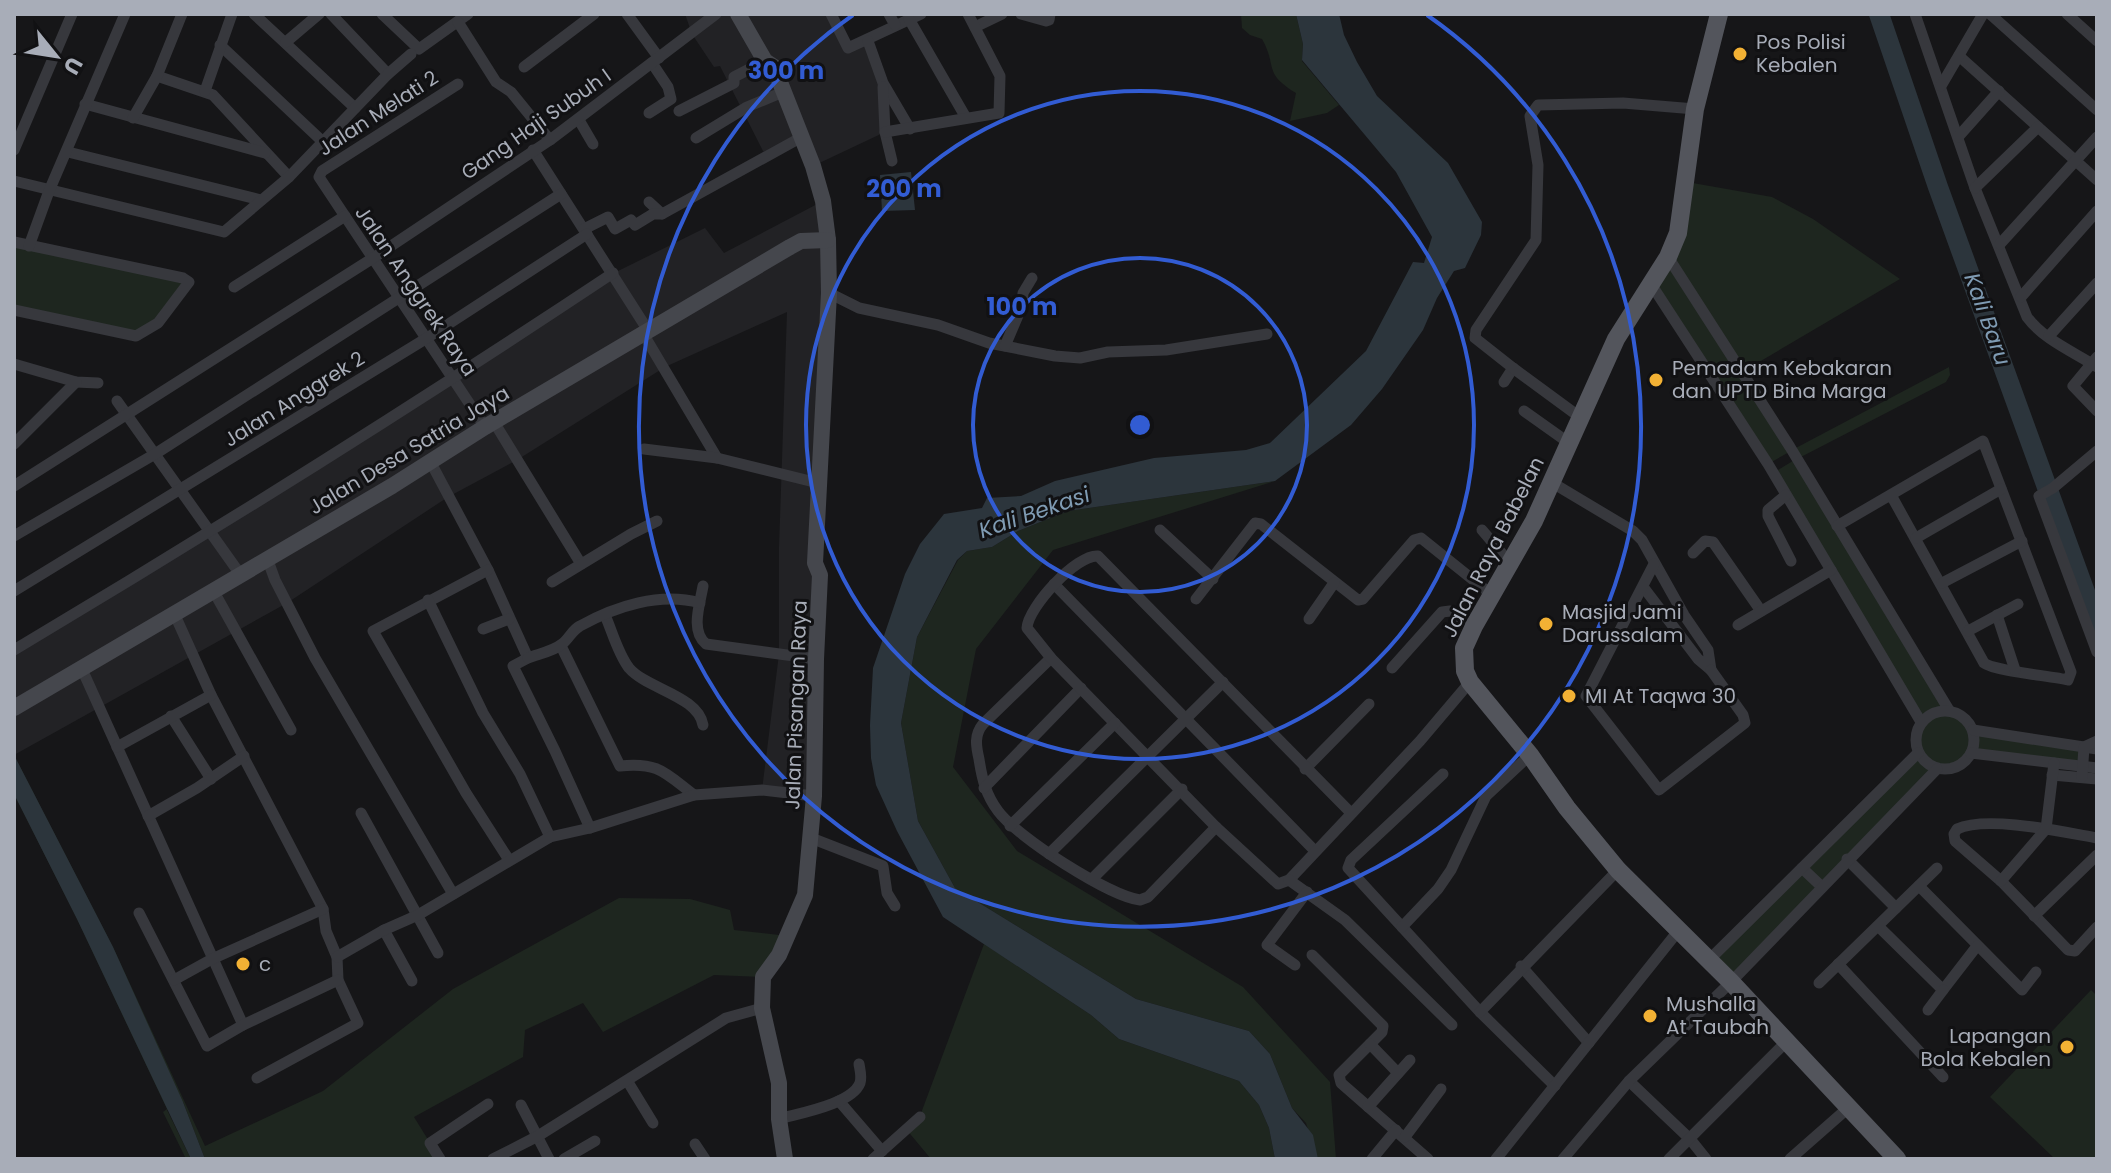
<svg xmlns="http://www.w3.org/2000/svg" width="2111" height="1173" font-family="Poppins,sans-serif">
<rect width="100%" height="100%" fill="#161618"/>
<g fill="#222225">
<polygon points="685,14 831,14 848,47 868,41 883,83 885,132 813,166 800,138 765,155 720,66 714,67 692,34"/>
<polygon points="823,201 814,796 762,790 779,654 779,548 787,312 665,367 517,460 448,497 287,603 14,755 14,650 614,273 705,228 724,253"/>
</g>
<g fill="#1e261f">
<path d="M1241,14H1296L1303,44L1302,61L1339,105L1327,113L1290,121L1296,93C1262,72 1278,67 1262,39L1250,35L1242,28Z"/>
<path d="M1687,182L1772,197L1813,219L1900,279L1742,372L1792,450L1949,367L1950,375L1946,382L1797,459L1949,710L1964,717L1973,730L2084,747L2082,766L1971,753C1961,765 1953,769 1937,769L1731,982L1709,960L1917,753L1915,737L1921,722L1773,473L1796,459L1791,451L1768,464L1651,284Z"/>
<polygon points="14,242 187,280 158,323 136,336 14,310"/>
<polygon points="1275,481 1053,550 976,649 953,767 1017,851 1243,987 1330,1082 1336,1159 1318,1159 1306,1123 1292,1108 1270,1054 1249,1031 1136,999 955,888 918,821 901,723 917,637 958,560 967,551 992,547 1018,531 1068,511"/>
<polygon points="14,755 113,947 205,1146 323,1091 453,989 619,898 690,899 730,910 734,930 788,936 763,977 714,975 603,1032 583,1003 525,1030 523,1057 414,1117 440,1159 205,1159 183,1102 167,1110 191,1159 186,1159 163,1112 167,1109 77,919 14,794"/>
<polygon points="984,944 1091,1015 1119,1039 1239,1081 1259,1105 1269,1128 1275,1159 931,1159 906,1129 920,1116"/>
<polygon points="2091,990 2097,996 2097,1159 2055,1159 1990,1097"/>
</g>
<g fill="#2c353c">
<polygon points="1296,14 1339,14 1344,35 1357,62 1377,96 1448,163 1482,222 1481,235 1465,268 1454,271 1437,298 1423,330 1382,389 1351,425 1275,481 1068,511 1018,531 992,547 967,551 957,560 917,637 901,723 918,821 955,888 1136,999 1249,1031 1270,1054 1292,1108 1313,1135 1318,1159 1275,1159 1269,1128 1259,1105 1239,1081 1119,1039 1091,1015 943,917 897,831 876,785 871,758 870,725 873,668 905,574 920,544 944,514 982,508 987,498 1021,496 1055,481 1154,458 1246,450 1270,443 1366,351 1413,262 1424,263 1432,237 1396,172 1302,60 1303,44"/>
<polygon points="911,172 915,210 882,211 880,175"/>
<polygon points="14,755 113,947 183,1102 205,1159 191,1159 77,919 14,794"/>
</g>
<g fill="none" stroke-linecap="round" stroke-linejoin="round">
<polyline stroke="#2c353c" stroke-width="20" points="1879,14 1938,187 2097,625"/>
<g stroke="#37383d" stroke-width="11">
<polyline points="254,14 355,108"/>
<polyline points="331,14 388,74"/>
<polyline points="382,14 419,49 468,14"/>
<polyline points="627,14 659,58"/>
<polyline points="831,14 848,48 921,14"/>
<polyline points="889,14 895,25"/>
<polyline points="1021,14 1046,21 1049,20 1050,14"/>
<path d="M1915,14L1975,188L2027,317C2044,340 2074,352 2097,367"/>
<polyline points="1990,14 2097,110"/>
<polyline points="2067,14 2097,41"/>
<polyline points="909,19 965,116"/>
<polyline points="458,22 496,82 511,92 550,140"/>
<polyline points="975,27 1002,14"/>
<polyline points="868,41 883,83 910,129"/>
<polyline points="286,42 319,14"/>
<polyline points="220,45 322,141"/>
<polyline points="1959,56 2097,180"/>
<polyline points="524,67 594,14"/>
<polyline points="157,76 213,95 289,177"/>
<polyline points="458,84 322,171 319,177 485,427"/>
<polyline points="1941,86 1983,14"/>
<polyline points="883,87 885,132 892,161"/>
<polyline points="205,91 232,14"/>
<polyline points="85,104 265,153"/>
<polyline points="679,111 728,86 734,83 734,77 765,61"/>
<polyline points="649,113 671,99 668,87 652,63"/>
<polyline points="133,118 157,76 182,14"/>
<polyline points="579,120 593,144"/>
<polyline points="885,132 999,113 1000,76 968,14"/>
<polyline points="1958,137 1999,91"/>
<polyline points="696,138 747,107 783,92"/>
<polyline points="14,150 72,14"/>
<polyline points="533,150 649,332"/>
<polyline points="68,152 261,200"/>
<polyline points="14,181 224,232 289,177 388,74 411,54"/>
<polyline points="1975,188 2038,127"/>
<polyline points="649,202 662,214"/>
<polyline points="584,229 608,217 615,229 631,220 635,225 653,214 662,214 800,138"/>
<polyline points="14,242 183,278 189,282 158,323 136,336 14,310"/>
<polyline points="2000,244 2097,137"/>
<polyline points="29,246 49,191 125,14"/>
<polyline points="1668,257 1790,447 1949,710"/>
<polyline points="1651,284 1768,464 1921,722"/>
<polyline points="234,287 345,216"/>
<polyline points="829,293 859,308 938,325 989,343 1055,356 1080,358 1108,352 1166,350 1267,334"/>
<polyline points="2021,297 2097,211"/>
<polyline points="644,335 717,458"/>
<polyline points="2049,336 2097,283"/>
<polyline points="1005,346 1022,306 1023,293 1032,278"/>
<polyline points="2097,357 2073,386 2097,411"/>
<polyline points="14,364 76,382 98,383"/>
<polyline points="1504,382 1513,368"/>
<polyline points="117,401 240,574"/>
<polyline points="1524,411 1569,443"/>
<polyline points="1581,418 1513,368 1475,338 1476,330 1536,240 1538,165 1530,116 1538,105 1623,103 1695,109"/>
<polyline points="494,422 581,564"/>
<polyline points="14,444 76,382"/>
<polyline points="644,449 717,458 818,483"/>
<polyline points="2097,451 2053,488 2039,496 2097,652"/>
<polyline points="430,461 488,570 528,658 513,666 555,751 590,828"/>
<polyline points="1551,482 1633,531 1642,540 1684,615 1708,650 1711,670 1698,659 1644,588"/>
<polyline points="14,486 373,258 550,140 716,14"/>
<polyline points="1786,495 1768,510 1768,516 1791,561"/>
<path d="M1837,526L1983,441L2071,672L2068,680C2051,676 1994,671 1984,663L1891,495"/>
<polyline points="1160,530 1213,579"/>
<polyline points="1482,530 1510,563"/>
<polyline points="14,536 155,454 561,194"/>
<polyline points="1916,538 2001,489"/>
<polyline points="1693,553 1705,541 1713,542 1761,611"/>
<polyline points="267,558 275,580 315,658 453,894"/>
<polyline points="1654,564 1586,696 1659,790 1745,723 1743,715 1711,670"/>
<polyline points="488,570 373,631 466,793 509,860"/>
<polyline points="552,582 631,534 657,521"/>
<polyline points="1942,583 2022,541"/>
<polyline points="1054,584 1315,851"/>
<path d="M703,586C700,604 690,631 706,644L816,659"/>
<polyline points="213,590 291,730"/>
<polyline points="14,591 427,338 587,234"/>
<polyline points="1196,599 1255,523 1261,524 1358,600 1363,599 1414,540 1421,538 1492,595"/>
<polyline points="428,600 483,713 520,774 550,837"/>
<polyline points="174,613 211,695 323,909 326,931 337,957 338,980 358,1023 257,1078"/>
<path d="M605,615C612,631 618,654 629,668C647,689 698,696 703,725"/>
<polyline points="1997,615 2015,670"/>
<polyline points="1309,619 1334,583"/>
<polyline points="1738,625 1831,570"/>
<polyline points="483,629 509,619"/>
<polyline points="1968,631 2018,604"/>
<path d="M561,646L620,766C659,762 665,773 694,795"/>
<path d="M14,650C217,529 416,404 613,273"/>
<path d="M528,658C538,654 554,651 562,644C569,639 572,630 580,626C616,606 660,592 700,603"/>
<path d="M1051,658L983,724C974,735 976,746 979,759C982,779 986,795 998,811C1017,837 1109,896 1140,900L1148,897L1216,827"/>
<polyline points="81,667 243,1025"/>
<polyline points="1392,668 1442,612 1450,611 1474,626"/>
<circle cx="1945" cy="740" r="29"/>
<polyline points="171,716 211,779"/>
<polyline points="1973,730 2097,749"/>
<polyline points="117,747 211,695"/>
<polyline points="1971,753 2097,768"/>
<polyline points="1305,769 1369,704"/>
<polyline points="1443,774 1351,860 1348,868 1480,1012 1555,1086"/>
<polyline points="2052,775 2097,779"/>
<polyline points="2082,777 2084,747 2097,741"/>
<polyline points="984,788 1081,688"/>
<polyline points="361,813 438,953"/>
<path d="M1351,813L1098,556C1077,554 1028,607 1027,628L1051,658L1216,827L1278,884L1289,880L1420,741L1470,682"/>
<polyline points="148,816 197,788 244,756"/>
<polyline points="1010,826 1115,723"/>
<polyline points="811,838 883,866 887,893 895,906"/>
<path d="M2097,838C2063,832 1987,815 1957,829L1954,834L1955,841L2001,881L2068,950L2075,951L2097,927"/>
<polyline points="1049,854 1223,682"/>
<polyline points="1847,859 1896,908"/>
<polyline points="1802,868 1821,886"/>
<polyline points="1092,879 1182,789"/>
<polyline points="1289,880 1345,920 1452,1025"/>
<polyline points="2001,881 2046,829 2054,763"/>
<polyline points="1919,886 2022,990 2036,972"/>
<polyline points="139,913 207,1046 243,1025 338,980"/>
<polyline points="2034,916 2097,855"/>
<polyline points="1878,926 1943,990 1977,946"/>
<polyline points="1402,927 1438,889 1451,870 1486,796 1530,755"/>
<polyline points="384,930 412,981"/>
<polyline points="1312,955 1383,1026 1382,1032 1339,1075 1341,1083 1428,1159"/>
<polyline points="337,957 384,930 418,915 550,837 590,828 694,795 762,790 814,796"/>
<polyline points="1709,960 1918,753"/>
<polyline points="1838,964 1943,1077"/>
<polyline points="1295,965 1267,945 1307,892"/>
<polyline points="1521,966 1589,1043"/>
<polyline points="174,980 212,959 323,909"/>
<polyline points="1819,983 1937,868"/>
<polyline points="1928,1010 1943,990"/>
<polyline points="1480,1012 1618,870"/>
<polyline points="1370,1044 1398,1073"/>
<polyline points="1629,1081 1690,1139 1706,1159"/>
<polyline points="628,1082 653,1123"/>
<polyline points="839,1101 882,1151"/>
<polyline points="521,1105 549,1159"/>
<polyline points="1368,1107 1410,1060"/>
<path d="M779,1119C800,1113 852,1104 860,1083C862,1077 860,1070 859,1064"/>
<polyline points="1405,1137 1441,1089"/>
<polyline points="695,1144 705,1159"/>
<polyline points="440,1159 430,1143 488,1104"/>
<polyline points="493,1159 538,1136 726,1018 762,1008"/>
<polyline points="564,1159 595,1141"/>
<polyline points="873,1159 920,1117"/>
<polyline points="1372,1159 1396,1130"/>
<polyline points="1496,1159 1679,930"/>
<polyline points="1563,1159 1629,1081 1731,982 1937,769"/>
<polyline points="1669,1159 1787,1041"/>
<polyline points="1790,1159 1848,1108"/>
</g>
<g stroke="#45474d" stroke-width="16">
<polyline points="738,14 765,61 774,67 813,166 823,201 828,240 829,293 815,563 820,575 816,659 814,796 805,895 779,955 763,977 762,1008 779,1083 779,1119 785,1159"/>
<polyline points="14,708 392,486 485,427 790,247 801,241 828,240"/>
</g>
<polyline stroke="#53555c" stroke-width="18" points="1719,14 1695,109 1678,233 1668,257 1616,339 1534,521 1474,626 1464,648 1465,671 1470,682 1530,755 1567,808 1618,870 1731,982 1897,1159"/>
</g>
<g fill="none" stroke="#325cd3" stroke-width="4">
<circle cx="1140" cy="425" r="167"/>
<circle cx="1140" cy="425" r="334"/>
<path d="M1427 15A501 501 0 1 1 853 15"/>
</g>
<g fill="#f2b134" stroke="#111113" stroke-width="3">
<circle cx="1740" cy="54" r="8"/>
<circle cx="1656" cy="380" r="8"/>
<circle cx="1546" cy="624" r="8"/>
<circle cx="1569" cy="696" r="8"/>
<circle cx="243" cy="964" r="8"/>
<circle cx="1650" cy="1016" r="8"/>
<circle cx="2067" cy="1047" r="8"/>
</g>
<g text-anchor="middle" stroke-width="6" stroke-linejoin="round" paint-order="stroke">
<g font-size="20" fill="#a8adb8" stroke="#111113" text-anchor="start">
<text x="1756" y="49">Pos Polisi<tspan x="1756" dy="23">Kebalen</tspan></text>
<text x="1672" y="375">Pemadam Kebakaran<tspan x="1672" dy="23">dan UPTD Bina Marga</tspan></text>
<text x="1562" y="619">Masjid Jami<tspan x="1562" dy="23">Darussalam</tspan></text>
<text x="1585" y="703">MI At Taqwa 30</text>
<text x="259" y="971">c</text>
<text x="1666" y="1011">Mushalla<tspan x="1666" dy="23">At Taubah</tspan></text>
<text x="2051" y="1043" text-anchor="end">Lapangan<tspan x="2051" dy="23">Bola Kebalen</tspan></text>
</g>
<g font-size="20" fill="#a8adb8" stroke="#111113">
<text transform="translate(378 113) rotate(-33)" y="7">Jalan Melati 2</text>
<text transform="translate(536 124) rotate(-35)" y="7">Gang Haji Subuh I</text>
<text transform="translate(416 291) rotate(56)" y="7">Jalan Anggrek Raya</text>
<text transform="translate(294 399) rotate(-32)" y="7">Jalan Anggrek 2</text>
<text transform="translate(409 450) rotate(-31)" y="7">Jalan Desa Satria Jaya</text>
<text transform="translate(1493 547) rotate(-63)" y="7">Jalan Raya Babelan</text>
<text transform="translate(796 705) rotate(-88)" y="7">Jalan Pisangan Raya</text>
</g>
<g font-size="22" font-style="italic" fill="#7f9bb3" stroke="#111113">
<text transform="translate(1988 319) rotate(70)" y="8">Kali Baru</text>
<text transform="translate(1034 512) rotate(-19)" y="8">Kali Bekasi</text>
</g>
</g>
<circle cx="1140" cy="425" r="12" fill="#325cd3" stroke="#111113" stroke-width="4"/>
<g font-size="24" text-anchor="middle" font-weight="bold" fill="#325cd3" stroke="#111113" stroke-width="6" stroke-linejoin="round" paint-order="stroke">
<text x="786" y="79">300 m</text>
<text x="904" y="197">200 m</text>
<text x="1022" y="315">100 m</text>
</g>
<rect width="2111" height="1173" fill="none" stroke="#a8adb8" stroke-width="32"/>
<g transform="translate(56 56) rotate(120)" stroke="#111113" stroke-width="6" paint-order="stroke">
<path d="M0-6L14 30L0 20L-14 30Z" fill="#a8adb8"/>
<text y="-12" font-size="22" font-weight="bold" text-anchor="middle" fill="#a8adb8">U</text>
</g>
</svg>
